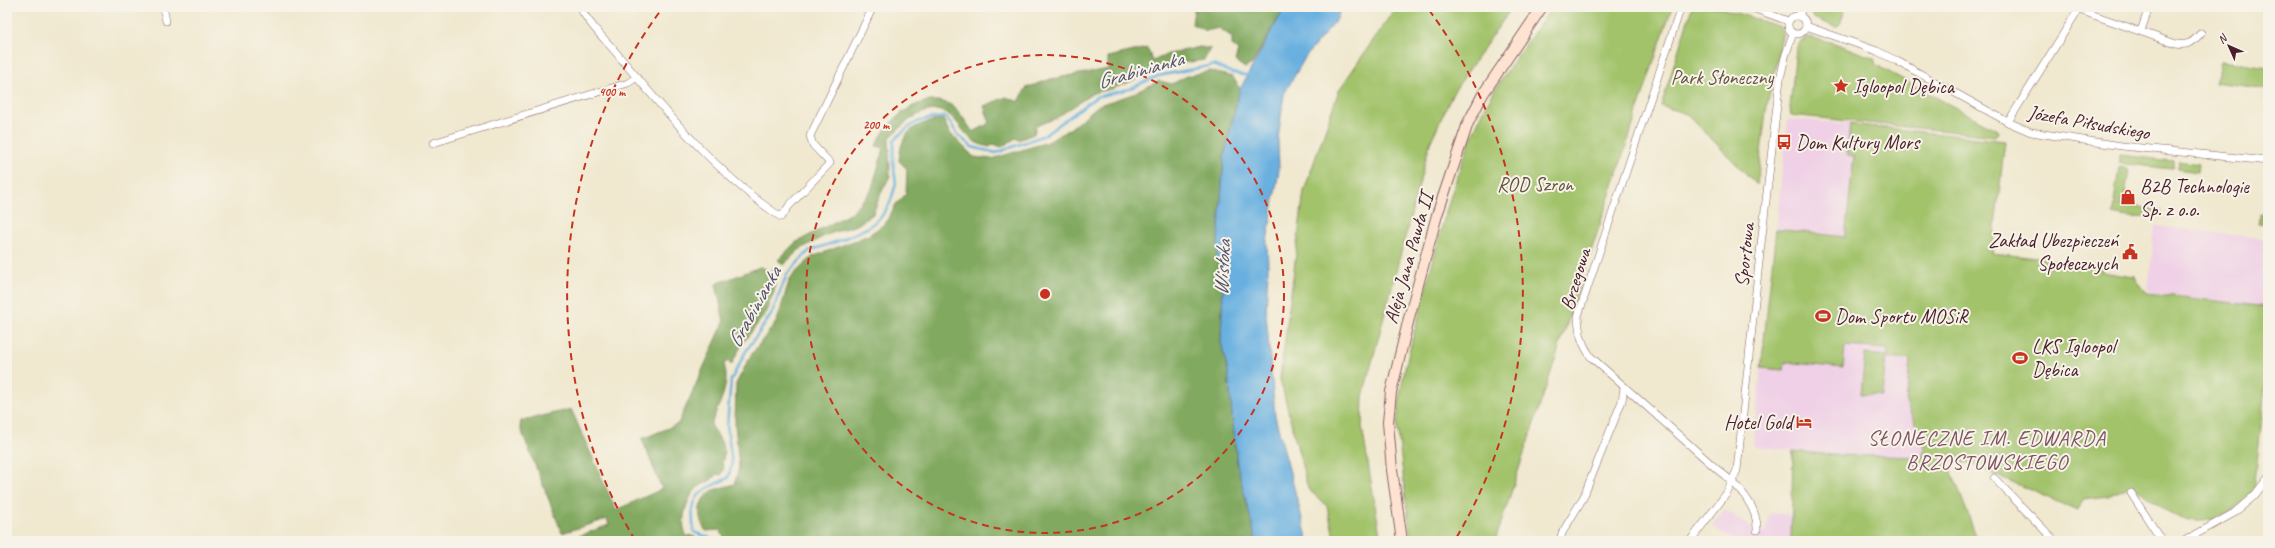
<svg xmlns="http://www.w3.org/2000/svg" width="2275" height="548" font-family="Caveat,sans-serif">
<rect width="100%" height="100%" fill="#f7f3e8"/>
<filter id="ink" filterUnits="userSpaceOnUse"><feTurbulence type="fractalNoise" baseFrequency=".025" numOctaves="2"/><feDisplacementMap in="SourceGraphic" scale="8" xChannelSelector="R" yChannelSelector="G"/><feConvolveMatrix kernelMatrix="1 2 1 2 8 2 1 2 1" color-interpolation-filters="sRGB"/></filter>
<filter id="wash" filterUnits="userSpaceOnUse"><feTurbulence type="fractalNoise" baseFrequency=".012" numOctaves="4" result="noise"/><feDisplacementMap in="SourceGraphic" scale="16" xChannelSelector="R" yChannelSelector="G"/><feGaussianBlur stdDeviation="0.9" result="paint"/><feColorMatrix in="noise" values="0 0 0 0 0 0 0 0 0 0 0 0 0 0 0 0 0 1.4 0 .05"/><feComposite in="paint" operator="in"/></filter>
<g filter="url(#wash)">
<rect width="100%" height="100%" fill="#f0e8cf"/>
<g fill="#efd0e6">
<polygon points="1788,119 1850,124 1847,155 1854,156 1845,237 1776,229"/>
<polygon points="2155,226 2268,239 2268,307 2148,292"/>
<polygon points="1845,346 1888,349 1888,358 1910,360 1906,403 1924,444 1923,458 1833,455 1753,446 1761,368 1784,370 1784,362"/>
<polygon points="1725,510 1753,529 1766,532 1769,515 1771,513 1791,515 1791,541 1736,541 1712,526"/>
</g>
<g fill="#a2c36b" stroke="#76714b">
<polygon points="1396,7 1512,7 1453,93 1430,143 1363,396 1362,427 1381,541 1335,541 1327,506 1308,489 1280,379 1304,191 1339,90"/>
<path d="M1552,7H1672L1495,541H1411L1397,424C1399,381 1413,338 1424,297C1440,233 1457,161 1488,102C1506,69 1531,38 1552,7Z"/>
<polygon points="1692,7 1718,7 1781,27 1783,31 1766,111 1757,185 1687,114 1661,106"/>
<polygon points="1813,7 1846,7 1840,24 1836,27 1813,18 1811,13"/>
<polygon points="1809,37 1834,43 1874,58 1876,65 1997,130 1998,133 1995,136 1791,115 1790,108 1796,48 1802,40"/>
<polygon points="2221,61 2268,68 2268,89 2214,82"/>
<path d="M1850,124L2005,141L1992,253L2102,265V272L2134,277L2147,293L2268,307V358L2254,491C2245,498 2239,506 2230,511C2191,536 2162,509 2133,485L2108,496L2083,499L2078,511L1969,463L1947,459L1978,541H1791L1793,451L1833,455L1923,457L1924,444L1906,403L1910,360L1888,358L1887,349L1845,346L1843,368L1785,362L1784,370L1761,368L1776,229L1845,237L1854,156L1847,155Z"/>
<polygon points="2119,155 2173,161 2173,167 2172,169 2119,163"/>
<polygon points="2178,161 2199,164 2198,172 2177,169"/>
<polygon points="2119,167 2129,169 2124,203 2114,202"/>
<path d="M2114,204L2162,210V213C2145,219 2130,218 2112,214Z"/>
<polygon points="2260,214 2268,215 2268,224 2258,223"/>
<polygon points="1865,354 1886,356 1882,396 1861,394"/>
</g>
<g fill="#81a95f" stroke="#666445">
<polygon points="1226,7 1285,7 1252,64 1245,68 1235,61 1238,51 1232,45 1232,37 1219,28 1206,31 1192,24 1194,10"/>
<path d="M1200,47L1211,49L1204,60L1170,65L1112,89L1093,93L1056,118L1036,126L1034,134L1018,140L1016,138L1002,147L993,144L990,147C968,143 967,133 953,118C932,97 903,123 889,139L890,176L880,195L873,214L857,225L826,235L799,250L783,265L778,260L795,243L851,213L871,191L884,148L876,146C886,121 920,91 949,104C959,109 966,123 973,132L990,123L984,106L1006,97L1019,102L1026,88L1051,79L1108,69V57L1147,48L1153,61L1168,54Z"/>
<path d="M1211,71L1233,77L1240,89L1224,157L1217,256L1223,285L1221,342L1228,372L1237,464L1256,541H726L720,530L706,531C696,518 697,498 714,490C721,487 729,486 735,484L739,466L735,425L736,384L751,355L777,321L790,278L812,257L869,235L886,223L896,204L906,194L907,169L899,161C901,130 914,124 943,119L949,132L974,157L992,159L1048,142L1071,128L1099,105L1130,95L1159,81L1172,84L1187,76Z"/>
<path d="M760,267L766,269L768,274L774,268L779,270L776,273L774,292L765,314L743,343L731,365L728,361L724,364C731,387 718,404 711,425C719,438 728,448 722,463L724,468L721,475L716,474C710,484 703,482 696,489C686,500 679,524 687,537L690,535L704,541H565L609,525L607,519L562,533L520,427L521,421L571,409L616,510L662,489L642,439L678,424L724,322L716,284Z"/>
</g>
<polygon fill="#69b0e0" stroke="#5a6886" points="1285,7 1341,7 1337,19 1306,56 1284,94 1278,139 1279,170 1267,242 1268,269 1266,313 1275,416 1308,541 1256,541 1237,464 1228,372 1221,342 1223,285 1217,256 1224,157 1240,89"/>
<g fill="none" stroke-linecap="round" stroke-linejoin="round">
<path stroke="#69b0e0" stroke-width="2.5" d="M718,541L694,532C689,496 697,492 728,478L732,465L727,425L731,380L746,351L771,315L787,274L809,251L841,240L869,227L881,217L890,203L896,184L893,161L894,140C914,121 918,119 946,117L959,136L972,147L996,153L1045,135L1096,97L1129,89L1158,76L1214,65L1232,73L1250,76"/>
</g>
</g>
<g filter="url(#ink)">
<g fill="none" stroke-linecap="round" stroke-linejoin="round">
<defs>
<g id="street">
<polyline points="163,7 166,21"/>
<path d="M580,7C588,24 606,40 618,55C664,110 721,178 781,217L789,206L830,163L813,145L810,136L873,7"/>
<path d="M1681,7L1578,316C1579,333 1581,343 1591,357L1719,471C1737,484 1758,506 1757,530"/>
<polyline points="1750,7 1788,21"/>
<path d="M2071,7L2176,44C2189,46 2193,42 2201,33"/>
<polyline points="1799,15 1803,7"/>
<circle cx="1797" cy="25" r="9"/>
<polyline points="1806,26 1877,51 1897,61 2008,122 2031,132 2122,146 2268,161"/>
<polyline points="2141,31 2149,7"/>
<polyline points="2008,122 2080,7"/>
<polyline points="433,143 628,83 637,77"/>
<polyline points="1994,478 2055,541"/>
<polyline points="2131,493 2162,541"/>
<polyline points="1560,541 1562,533 1583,498 1622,401 1624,388"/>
<polyline points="1690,541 1727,493 1737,470 1760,253 1780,79 1785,57 1793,33"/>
<polyline points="2184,541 2234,513 2254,496 2268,478"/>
</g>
<polyline id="secondary" points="1402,541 1392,470 1388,422 1391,392 1410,314 1437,215 1468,123 1483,94 1542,7"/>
</defs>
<use href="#street" stroke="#846564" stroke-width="8"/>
<use href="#secondary" stroke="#846564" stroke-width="12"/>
<use href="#street" stroke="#fff" stroke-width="7"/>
<use href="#secondary" stroke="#fee3d2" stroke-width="10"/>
</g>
</g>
<g fill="none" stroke="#c8321e" stroke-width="2" stroke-dasharray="7 5">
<circle cx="1045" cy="294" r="239"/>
<path d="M635 540A478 478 0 0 1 661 10M1429 10A478 478 0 0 1 1455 540"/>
</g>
<defs>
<symbol id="sight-bare" viewBox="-9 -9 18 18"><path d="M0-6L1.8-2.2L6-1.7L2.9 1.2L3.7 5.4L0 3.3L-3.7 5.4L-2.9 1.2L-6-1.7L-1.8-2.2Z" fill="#c8321e" stroke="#f7f3e8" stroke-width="2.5" paint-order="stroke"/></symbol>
<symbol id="bus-bare" viewBox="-9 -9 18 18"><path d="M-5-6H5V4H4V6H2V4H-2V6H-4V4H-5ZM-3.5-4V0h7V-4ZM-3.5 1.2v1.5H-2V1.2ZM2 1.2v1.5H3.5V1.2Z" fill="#c8321e" stroke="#f7f3e8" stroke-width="2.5" paint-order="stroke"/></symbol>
<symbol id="shop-bare" viewBox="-9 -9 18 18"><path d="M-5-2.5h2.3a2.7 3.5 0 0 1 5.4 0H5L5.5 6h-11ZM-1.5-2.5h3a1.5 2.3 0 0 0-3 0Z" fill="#c8321e" stroke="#f7f3e8" stroke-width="2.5" paint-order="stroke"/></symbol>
<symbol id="civic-bare" viewBox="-9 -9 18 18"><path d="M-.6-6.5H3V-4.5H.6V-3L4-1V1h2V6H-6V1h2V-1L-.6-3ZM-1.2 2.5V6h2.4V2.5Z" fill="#c8321e" stroke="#f7f3e8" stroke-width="2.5" paint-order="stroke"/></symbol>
<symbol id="stadium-bare" viewBox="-9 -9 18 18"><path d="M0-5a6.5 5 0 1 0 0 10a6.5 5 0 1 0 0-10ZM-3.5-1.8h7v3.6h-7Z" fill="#c8321e" stroke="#f7f3e8" stroke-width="2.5" paint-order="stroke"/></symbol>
<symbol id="hotel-bare" viewBox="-9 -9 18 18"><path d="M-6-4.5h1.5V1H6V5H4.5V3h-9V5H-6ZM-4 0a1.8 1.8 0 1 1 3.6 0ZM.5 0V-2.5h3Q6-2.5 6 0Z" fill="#c8321e" stroke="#f7f3e8" stroke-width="2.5" paint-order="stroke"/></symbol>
</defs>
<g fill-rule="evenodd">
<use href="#sight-bare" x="1830" y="75" width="22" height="22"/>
<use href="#bus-bare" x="1773" y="131" width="22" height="22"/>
<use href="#shop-bare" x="2117" y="186" width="22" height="22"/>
<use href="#civic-bare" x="2119" y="241" width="22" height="22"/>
<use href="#stadium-bare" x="1812" y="305" width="22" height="22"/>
<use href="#stadium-bare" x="2009" y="347" width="22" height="22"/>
<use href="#hotel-bare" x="1793" y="411" width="22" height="22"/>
</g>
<g text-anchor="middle" stroke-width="4" stroke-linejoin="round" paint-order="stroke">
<g font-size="20" fill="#64503e" stroke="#f7f3e8">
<text x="1722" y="84">Park Słoneczny</text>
<text x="1535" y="191">ROD Szron</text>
</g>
<g font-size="20" fill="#4a1f2b" stroke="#f7f3e8" text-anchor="start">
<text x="1853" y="93">Igloopol Dębica</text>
<text x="1796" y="149">Dom Kultury Mors</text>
<text x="2140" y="193">B2B Technologie<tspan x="2140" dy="23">Sp. z o.o.</tspan></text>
<text x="2118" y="247" text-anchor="end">Zakład Ubezpieczeń<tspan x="2118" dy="23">Społecznych</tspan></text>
<text x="1835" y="323">Dom Sportu MOSiR</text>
<text x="2032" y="353">LKS Igloopol<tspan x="2032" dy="23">Dębica</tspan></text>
<text x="1792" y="429" text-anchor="end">Hotel Gold</text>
</g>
<g font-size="20" fill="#4a1f2b" stroke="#f7f3e8">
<text transform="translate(2089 122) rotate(10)" y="7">Józefa Piłsudskiego</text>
<text transform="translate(1744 255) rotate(-84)" y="7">Sportowa</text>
<text transform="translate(1408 258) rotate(-74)" y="7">Aleja Jana Pawła II</text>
<text transform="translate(1575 279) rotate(-73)" y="7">Brzegowa</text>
</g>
<g font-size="21" font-style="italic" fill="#55526a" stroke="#f7f3e8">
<text transform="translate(1140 70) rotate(-16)" y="7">Grabinianka</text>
<text transform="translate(1222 268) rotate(-87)" y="7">Wisłoka</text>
<text transform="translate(754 307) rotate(-61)" y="7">Grabinianka</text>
</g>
<g font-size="21" letter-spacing="1" fill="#7f5365" stroke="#f7f3e8">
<text x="1987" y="445">SŁONECZNE IM. EDWARDA<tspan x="1987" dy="24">BRZOSTOWSKIEGO</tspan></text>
</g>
</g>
<circle cx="1045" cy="294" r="6" fill="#c8321e" stroke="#f7f3e8" stroke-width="2"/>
<g font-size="12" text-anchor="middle" font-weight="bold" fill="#c8321e" stroke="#f7f3e8" stroke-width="4" stroke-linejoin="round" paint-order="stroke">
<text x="612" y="96">400 m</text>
<text x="876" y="129">200 m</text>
</g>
<rect width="2275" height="548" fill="none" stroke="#f7f3e8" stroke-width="24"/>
<g transform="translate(2229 46) rotate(315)" stroke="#f7f3e8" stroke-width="3" paint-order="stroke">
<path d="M0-3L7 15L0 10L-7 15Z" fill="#4a1f2b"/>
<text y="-6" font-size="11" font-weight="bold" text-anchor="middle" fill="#4a1f2b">N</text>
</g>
</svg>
